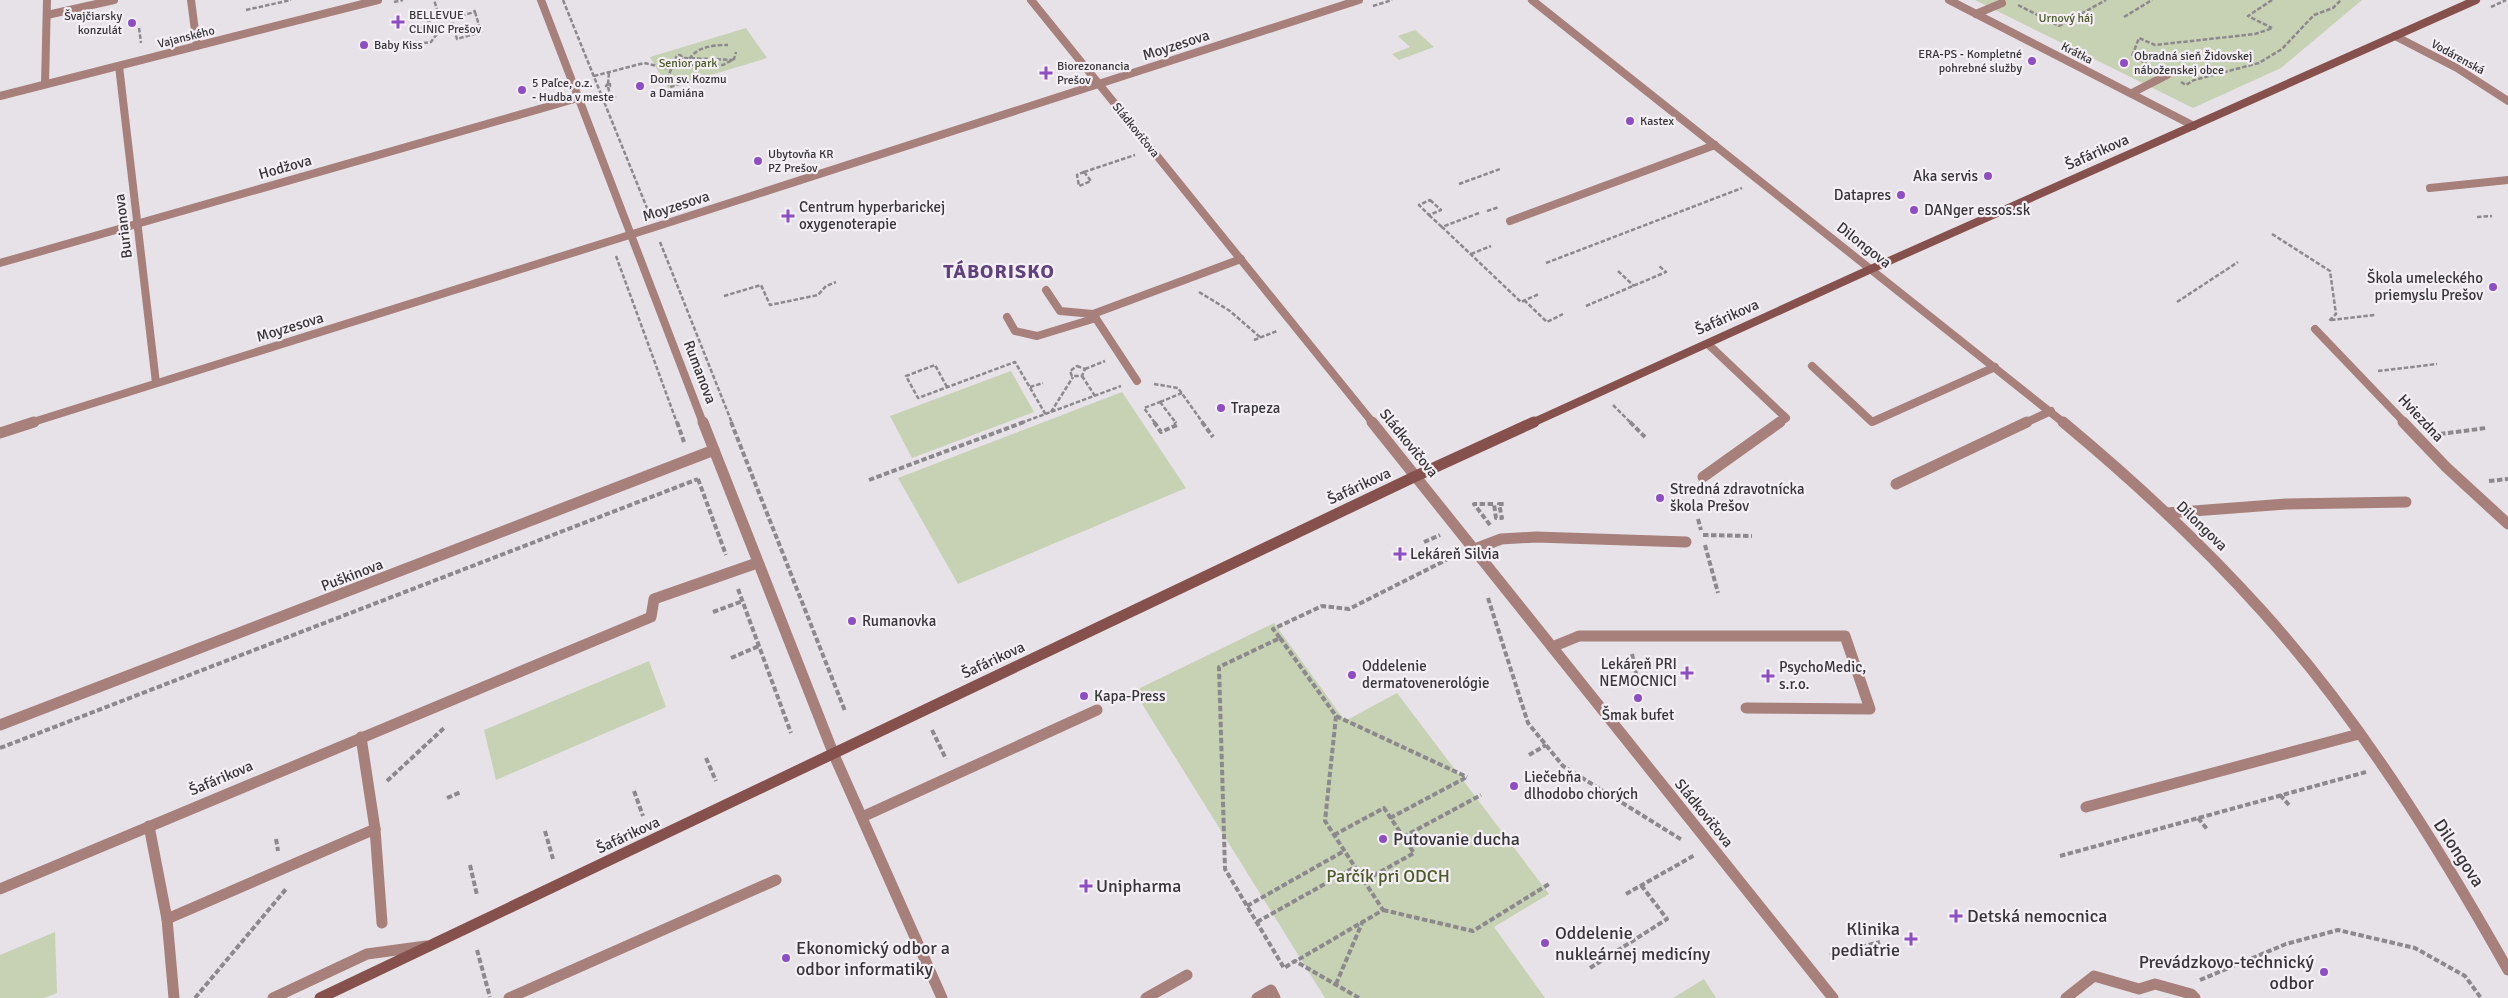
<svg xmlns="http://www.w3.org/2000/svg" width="2508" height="998" font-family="Signika,sans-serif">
<rect width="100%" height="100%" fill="#e7e2e7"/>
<g fill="#c7d1b4">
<polygon points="1975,0 2362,0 2281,68 2193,108"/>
<polygon points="746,28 767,58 668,88 650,57"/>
<polygon points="1415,30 1434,47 1399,60 1392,54 1410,47 1398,36"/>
<polygon points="1011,371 1034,412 912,458 890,416"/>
<polygon points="1122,392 1186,488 958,584 898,478"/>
<polygon points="1274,623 1345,721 1397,693 1549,894 1494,927 1545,998 1325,998 1134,691"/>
<polygon points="649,661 666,707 496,780 484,730"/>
<polygon points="55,932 57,993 44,998 0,998 0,955"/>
<polygon points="1704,979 1716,998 1673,998"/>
</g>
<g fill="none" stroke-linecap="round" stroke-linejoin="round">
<g stroke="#8c898d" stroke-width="2.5" stroke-dasharray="4.5 2" stroke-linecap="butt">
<polyline points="563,0 649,213"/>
<polyline points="2272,0 2248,16 2272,28"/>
<polyline points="394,2 403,0"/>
<polyline points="2018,5 2059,26 2106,0"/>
<polyline points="1373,6 1392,0"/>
<polyline points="2491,7 2506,0"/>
<polyline points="246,10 291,0"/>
<polyline points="474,10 475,12"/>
<polygon points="475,12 481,32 457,39 451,18"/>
<polyline points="2124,17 2152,0"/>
<polyline points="427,21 440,18 434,0"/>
<polyline points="139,28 141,43"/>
<polyline points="417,44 431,42 439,31 432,26 419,28 418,24"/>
<circle cx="679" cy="58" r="3"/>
<polyline points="684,58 733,60"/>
<path d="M687,65C692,47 712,45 728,45"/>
<polyline points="2149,65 2132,56 2139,38 2155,45 2255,34 2273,28"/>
<polyline points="671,69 667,81 670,87 697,79 695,76"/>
<polyline points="594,76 644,63 670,69 686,65 723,65 734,59 736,52"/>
<polyline points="2181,82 2186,85 2194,80 2259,63 2282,49 2314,15 2333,8 2341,0"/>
<polyline points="608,84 609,72"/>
<polygon points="608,84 610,84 610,86 606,86"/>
<polyline points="608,87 612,101 614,101 615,97 611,96"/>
<polygon points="1084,172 1091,181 1079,186 1077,175"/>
<polyline points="1084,172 1135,155"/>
<polyline points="1459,184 1500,169"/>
<polygon points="1430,200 1441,210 1429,215 1419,205"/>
<polyline points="1487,211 1499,207"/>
<polyline points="1479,213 1442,227 1521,302 1539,294"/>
<polyline points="1429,215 1442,227"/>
<polyline points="2477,217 2492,216"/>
<polyline points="2272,234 2330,271 2336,314 2329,321"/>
<polyline points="660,242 732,423"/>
<polyline points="1471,254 1491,246"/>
<polyline points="616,256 677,423"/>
<polyline points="1546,263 1742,188"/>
<polyline points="1618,271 1634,286"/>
<polyline points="1199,292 1230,311 1261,338"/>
<polyline points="724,296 761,285 770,305 818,295 826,286 836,282"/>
<polyline points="1524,300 1547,322 1563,314"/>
<polyline points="2177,302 2238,262"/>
<polyline points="1586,306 1666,272 1658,265"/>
<polyline points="2331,320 2375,315"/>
<polyline points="1254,340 1277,331"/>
<polygon points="1077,366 1085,369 1082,376 1072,376 1070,371"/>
<polyline points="1085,369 1105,361"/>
<polyline points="2378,371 2437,364"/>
<polyline points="1082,376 1095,396"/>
<polyline points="1154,384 1178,388 1203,423"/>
<polyline points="947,387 935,365 906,376 918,398 1015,362 1046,415"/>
<polyline points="1030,387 1043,383"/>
<polyline points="1160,402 1176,423"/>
<polyline points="1160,402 1182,393"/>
<polyline points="1613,405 1631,423"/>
<polyline points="1051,412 1073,377"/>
<polyline points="1021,423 1121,386"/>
<polyline points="1155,423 1144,408 1160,402"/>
</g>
<g stroke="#8c898d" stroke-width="4" stroke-dasharray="5.5 2.5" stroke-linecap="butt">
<polyline points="677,422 684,442"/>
<polyline points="731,422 845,711"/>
<polyline points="1154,422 1161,432 1177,425 1175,422"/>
<polyline points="1202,422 1213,437"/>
<polyline points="1630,422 1645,437"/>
<polyline points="2440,434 2486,428"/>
<polyline points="698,479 726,555"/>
<polyline points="869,480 1024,422"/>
<polyline points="2489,481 2508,479"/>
<polyline points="1698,519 1701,530"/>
<polyline points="1490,525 1474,504 1494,504 1496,518 1502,518 1499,504 1506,504"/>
<polyline points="1703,535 1752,536"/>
<polyline points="1424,542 1440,535"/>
<polyline points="1705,545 1718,593"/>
<polyline points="738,589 791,733"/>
<polyline points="1488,598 1528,723 1563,766 1682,840"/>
<polyline points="713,612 743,601"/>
<polyline points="1280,638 1336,716 1325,821 1383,910 1296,961"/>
<polyline points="1632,654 1637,678"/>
<polyline points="731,658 759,646"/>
<polyline points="1336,716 1467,777"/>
<polyline points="932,730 946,759"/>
<polyline points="0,748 698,479"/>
<polyline points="1529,755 1546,745"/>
<polyline points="706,758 716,781"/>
<polyline points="387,781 444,728"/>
<polyline points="634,791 643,816"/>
<polyline points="2280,795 2289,805"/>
<polyline points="447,798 461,792"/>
<polyline points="1390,818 1467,777"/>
<polyline points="2198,818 2207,829"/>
<polyline points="545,831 553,859"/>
<polyline points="1334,835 1384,808 1414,853 1364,881"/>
<polyline points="1403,837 1481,795"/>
<polyline points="276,839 278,851"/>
<polyline points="2060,856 2366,772"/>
<polyline points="470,865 477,895"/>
<polyline points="1626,894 1695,855"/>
<polyline points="1247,906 1344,851"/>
<polyline points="1383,910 1473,931 1549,884"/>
<polyline points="1257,922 1355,867"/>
<polyline points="477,950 490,997"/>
<polyline points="1830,955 1880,942"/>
<polyline points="1590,968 1667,919 1641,885"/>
<polyline points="2200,980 2286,944 2338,930 2415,948 2465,976 2481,998"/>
<polyline points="1336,984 1362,923"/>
<polyline points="195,998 286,889"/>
<polyline points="1359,998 1295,961 1284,968 1225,869 1219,667 1280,638 1273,629 1322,606 1349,609 1456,555"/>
</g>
<g stroke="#a7807c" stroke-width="8">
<polyline points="191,0 197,46"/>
<polyline points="1976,14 2002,3"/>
<polyline points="47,15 114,0"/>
<polyline points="45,84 47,0"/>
<polyline points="2132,93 2167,75"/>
<polyline points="2430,188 2508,180"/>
<polyline points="1510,221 1715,145"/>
<polyline points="1046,290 1060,311 1093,314"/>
<polyline points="1007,317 1015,331 1037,336 1096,318"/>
<polyline points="1708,344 1786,418 1778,423"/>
<polyline points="1812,366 1872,422 1995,367"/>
<polyline points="1137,381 1093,314 1241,259"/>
<polyline points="2025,423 2051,411"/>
</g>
<g stroke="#a7807c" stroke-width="11">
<polyline points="1703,477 1780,422"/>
<polyline points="1896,484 2027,422"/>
<polyline points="2167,513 2286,504 2406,502"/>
<polyline points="1475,549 1501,539 1536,537 1686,542"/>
<polyline points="1552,647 1579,636 1845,636 1870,709 1746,708"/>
<polyline points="361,737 375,829 382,923"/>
<polyline points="834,755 942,998"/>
<polyline points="2086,807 2359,734"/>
<polyline points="862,817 1097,710"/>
<polyline points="149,826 167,919 174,998"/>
<polyline points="0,889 651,617 654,599 757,563"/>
<polyline points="167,919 375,829"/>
<polyline points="273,998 367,954 426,946"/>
<polyline points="509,998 776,880"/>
<polyline points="1146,998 1187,975"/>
<polyline points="2066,998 2094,976 2139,989 2155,984 2191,994 2195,998"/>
</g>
<g stroke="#a7807c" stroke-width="8">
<polyline points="541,0 703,423"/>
<polyline points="1031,0 1373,423"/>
<polyline points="1532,0 2064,423"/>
<polyline points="1949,0 2194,126"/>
<polyline points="2395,36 2457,68 2508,101"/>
<polyline points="119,66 156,383"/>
<polyline points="0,96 378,0"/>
<polyline points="0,263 578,98"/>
<polyline points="2315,329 2405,423"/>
<polyline points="30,423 655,227 1359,0"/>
</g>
<g stroke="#a7807c" stroke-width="11">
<polyline points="703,422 834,755"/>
<polyline points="1372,422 1833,998"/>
<path d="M2063,422C2134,481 2201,543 2263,612C2360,720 2437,844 2508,970"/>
<polyline points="2403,422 2446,467 2508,524"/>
<polyline points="0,433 34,422"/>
<polyline points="0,725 714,450"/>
<polyline points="1257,998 1271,990 1275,998"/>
</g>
<polyline stroke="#86504c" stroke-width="8" points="1532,423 1871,269 2476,0"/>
<polyline stroke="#86504c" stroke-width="11" points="320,998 1416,476 1534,422"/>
</g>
<g fill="#8d4dc3" stroke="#f4eff5" stroke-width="2">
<path d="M395.5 14.5h5v5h5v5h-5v5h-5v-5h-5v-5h5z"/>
<circle cx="132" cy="23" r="5"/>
<circle cx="364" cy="45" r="5"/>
<circle cx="2032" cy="61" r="5"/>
<circle cx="2124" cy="63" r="5"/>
<path d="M1043.5 65.5h5v5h5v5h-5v5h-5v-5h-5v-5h5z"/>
<circle cx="640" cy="86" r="5"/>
<circle cx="522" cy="90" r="5"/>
<circle cx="1630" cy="121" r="5"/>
<circle cx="758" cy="161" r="5"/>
<circle cx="1988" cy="176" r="5"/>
<circle cx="1901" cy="195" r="5"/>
<circle cx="1914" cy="210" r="5"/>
<path d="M785.5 208.5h5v5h5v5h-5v5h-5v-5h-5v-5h5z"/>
<circle cx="2493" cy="287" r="5"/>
<circle cx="1221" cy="408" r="5"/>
<circle cx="1660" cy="498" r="5"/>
<path d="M1397.5 546.5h5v5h5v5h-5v5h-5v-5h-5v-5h5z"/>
<circle cx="852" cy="621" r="5"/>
<path d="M1684.5 665.5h5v5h5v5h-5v5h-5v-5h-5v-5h5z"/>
<circle cx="1352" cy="675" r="5"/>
<path d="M1765.5 668.5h5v5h5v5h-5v5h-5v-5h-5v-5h5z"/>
<circle cx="1084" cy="696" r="5"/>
<circle cx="1638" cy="698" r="5"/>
<circle cx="1514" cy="786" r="5"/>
<circle cx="1383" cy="839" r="5"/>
<path d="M1083.5 878.5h5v5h5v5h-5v5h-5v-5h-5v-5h5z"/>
<path d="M1953.5 908.5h5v5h5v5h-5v5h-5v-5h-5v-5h5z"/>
<path d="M1908.5 931.5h5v5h5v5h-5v5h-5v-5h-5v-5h5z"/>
<circle cx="1545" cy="943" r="5"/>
<circle cx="786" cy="958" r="5"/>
<circle cx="2324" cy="972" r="5"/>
</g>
<g text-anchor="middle" stroke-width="4.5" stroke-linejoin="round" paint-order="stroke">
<g font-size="12" fill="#363537" stroke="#f4eff5" text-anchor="start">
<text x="409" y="19">BELLEVUE<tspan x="409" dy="14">CLINIC Prešov</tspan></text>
<text x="122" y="20" text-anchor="end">Švajčiarsky<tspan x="122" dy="14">konzulát</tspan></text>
<text x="374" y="49">Baby Kiss</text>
<text x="2022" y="58" text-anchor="end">ERA-PS - Kompletné<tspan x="2022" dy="14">pohrebné služby</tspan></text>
<text x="2134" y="60">Obradná sieň Židovskej<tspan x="2134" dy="14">náboženskej obce</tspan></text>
<text x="1057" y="70">Biorezonancia<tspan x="1057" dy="14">Prešov</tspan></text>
<text x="650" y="83">Dom sv. Kozmu<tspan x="650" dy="14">a Damiána</tspan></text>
<text x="532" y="87">5 Paľce, o.z.<tspan x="532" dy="14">- Hudba v meste</tspan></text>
<text x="1640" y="125">Kastex</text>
<text x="768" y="158">Ubytovňa KR<tspan x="768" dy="14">PZ Prešov</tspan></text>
</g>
<g font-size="12" fill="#4c5a26" stroke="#f4eff5">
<text x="2066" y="22">Urnový háj</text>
<text x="688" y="67">Senior park</text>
</g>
<g font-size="12" fill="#363537" stroke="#f4eff5">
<text transform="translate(186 37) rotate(-14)" y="4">Vajanského</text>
<text transform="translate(2077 53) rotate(27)" y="4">Krátka</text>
<text transform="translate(2458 57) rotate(29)" y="4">Vodárenská</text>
<text transform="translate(1136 130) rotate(51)" y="4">Sládkovičova</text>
</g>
<g font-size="15" fill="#363537" stroke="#f4eff5">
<text transform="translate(1176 45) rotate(-18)" y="5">Moyzesova</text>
<text transform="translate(2097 152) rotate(-24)" y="5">Šafárikova</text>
<text transform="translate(285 167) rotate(-16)" y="5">Hodžova</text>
<text transform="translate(676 206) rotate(-18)" y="5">Moyzesova</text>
<text transform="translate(123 226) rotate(-97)" y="5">Burianova</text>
<text transform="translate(1864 245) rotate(38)" y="5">Dilongova</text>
<text transform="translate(1727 317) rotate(-24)" y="5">Šafárikova</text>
<text transform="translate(290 327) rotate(-17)" y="5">Moyzesova</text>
<text transform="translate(700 372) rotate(69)" y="5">Rumanova</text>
<text transform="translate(2421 418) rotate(47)" y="5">Hviezdna</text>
<text transform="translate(1409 443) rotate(51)" y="5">Sládkovičova</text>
<text transform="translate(1359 486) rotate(-25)" y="5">Šafárikova</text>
<text transform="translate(2202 526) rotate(44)" y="5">Dilongova</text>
<text transform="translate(352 575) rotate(-21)" y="5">Puškinova</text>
<text transform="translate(993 660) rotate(-25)" y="5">Šafárikova</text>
<text transform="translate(221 778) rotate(-23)" y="5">Šafárikova</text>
<text transform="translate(1704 813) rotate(51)" y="5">Sládkovičova</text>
<text transform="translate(628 835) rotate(-25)" y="5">Šafárikova</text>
</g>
<g font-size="15" fill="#363537" stroke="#f4eff5" text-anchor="start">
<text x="1978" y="181" text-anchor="end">Aka servis</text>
<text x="1891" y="200" text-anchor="end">Datapres</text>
<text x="799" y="212">Centrum hyperbarickej<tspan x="799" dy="17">oxygenoterapie</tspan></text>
<text x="1924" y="215">DANger essos.sk</text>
<text x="2483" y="283" text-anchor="end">Škola umeleckého<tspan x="2483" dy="17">priemyslu Prešov</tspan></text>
<text x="1231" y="413">Trapeza</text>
<text x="1670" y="494">Stredná zdravotnícka<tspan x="1670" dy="17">škola Prešov</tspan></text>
<text x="1410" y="559">Lekáreň Silvia</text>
<text x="862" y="626">Rumanovka</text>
<text x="1677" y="669" text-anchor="end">Lekáreň PRI<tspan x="1677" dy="17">NEMOCNICI</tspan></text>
<text x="1362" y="671">Oddelenie<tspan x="1362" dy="17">dermatovenerológie</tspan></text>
<text x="1779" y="672">PsychoMedic,<tspan x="1779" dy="17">s.r.o.</tspan></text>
<text x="1094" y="701">Kapa-Press</text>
<text x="1638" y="720" text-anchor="middle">Šmak bufet</text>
<text x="1524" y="782">Liečebňa<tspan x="1524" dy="17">dlhodobo chorých</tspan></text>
</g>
<g font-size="18" fill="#363537" stroke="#f4eff5" text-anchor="start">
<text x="1393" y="845">Putovanie ducha</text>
<text x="1096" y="892">Unipharma</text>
<text x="1967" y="922">Detská nemocnica</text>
<text x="1900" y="935" text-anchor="end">Klinika<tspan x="1900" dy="21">pediatrie</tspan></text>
<text x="1555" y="939">Oddelenie<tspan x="1555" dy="21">nukleárnej medicíny</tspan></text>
<text x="796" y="954">Ekonomický odbor a<tspan x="796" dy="21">odbor informatiky</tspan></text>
<text x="2314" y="968" text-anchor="end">Prevádzkovo‑technický<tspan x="2314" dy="21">odbor</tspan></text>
</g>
<g font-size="18" fill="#363537" stroke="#f4eff5">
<text transform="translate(2459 853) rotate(57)" y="6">Dilongova</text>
</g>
<g font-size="18" fill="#4c5a26" stroke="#f4eff5">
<text x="1388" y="882">Parčík pri ODCH</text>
</g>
<g font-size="20" font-weight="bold" letter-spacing="1" fill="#5f417c" stroke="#f4eff5">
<text x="999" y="278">TÁBORISKO</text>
</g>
</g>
</svg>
